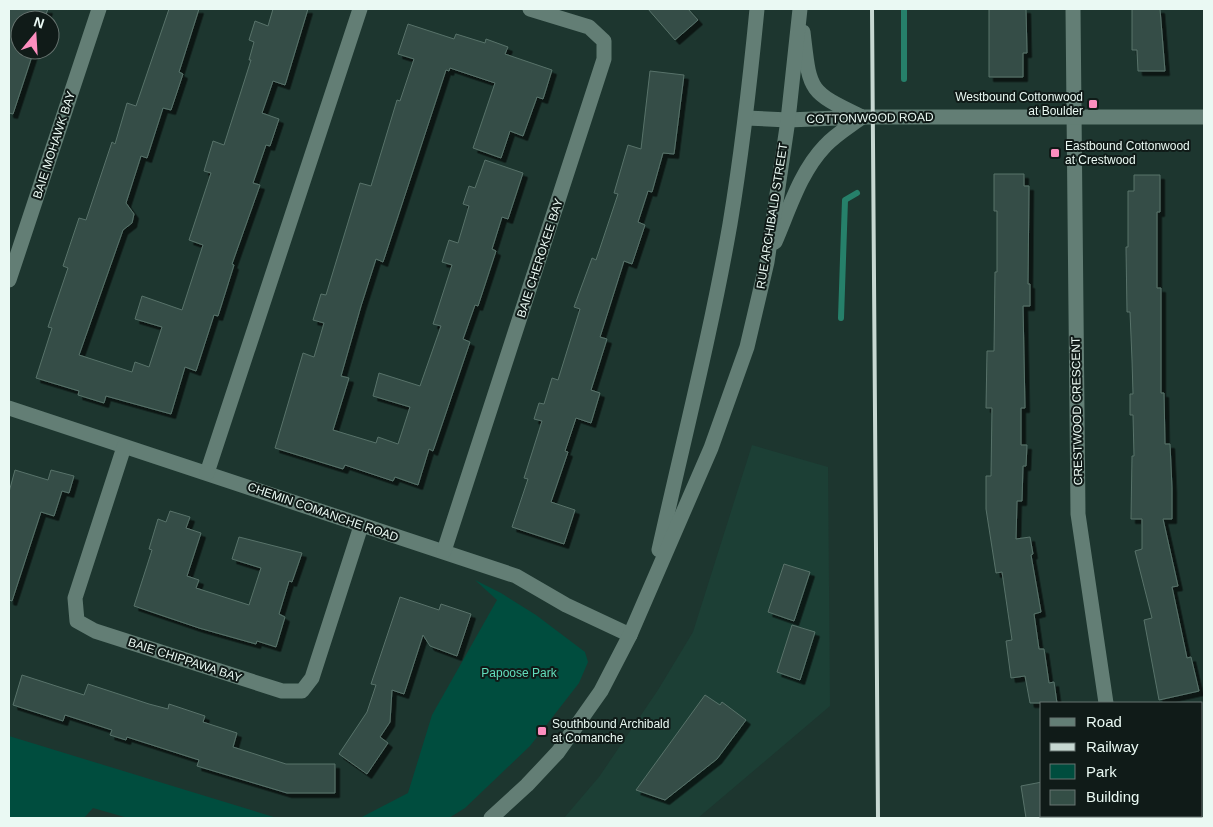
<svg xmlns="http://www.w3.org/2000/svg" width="1213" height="827" font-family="Helvetica,sans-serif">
<defs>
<filter id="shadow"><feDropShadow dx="4.5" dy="4.5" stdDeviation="0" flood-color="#0009"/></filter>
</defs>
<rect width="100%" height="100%" fill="#1d362f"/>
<polygon fill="#1c3f35" points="752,445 828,467 830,706 698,818 564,818 599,777 658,690 693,632"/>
<g fill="#004d3e">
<polygon points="475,580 501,593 536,615 585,652 588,662 579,683 530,746 465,808 449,818 360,818 408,793 432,715 497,600"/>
<polygon points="9,736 277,818 128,818 93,808 84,818 9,818"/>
</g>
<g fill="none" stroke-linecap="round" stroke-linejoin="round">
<g stroke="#26806a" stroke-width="6">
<polyline points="904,9 904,79"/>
<polyline points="841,318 845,200 857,193"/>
</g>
</g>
<g fill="#344e46" stroke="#58726a" filter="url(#shadow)">
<polygon points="9,9 48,9 44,20 20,20 20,50 34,50 13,114 9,113"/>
<polygon points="169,9 199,9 179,72 183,74 171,110 163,108 147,158 141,156 126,203 134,214 132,223 123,230 79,355 132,372 135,362 149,367 162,327 135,319 142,296 182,310 203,245 189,240 211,173 204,171 213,141 224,145 251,60 249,60 254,42 249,40 255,21 268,26 273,9 308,9 285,85 273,81 262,113 279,119 270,146 266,145 253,183 260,185 232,264 234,265 218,316 214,315 196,371 185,367 171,414 106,396 104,403 78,395 79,391 36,378 52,328 48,327 68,268 63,266 79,218 86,220 112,142 115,144 127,103 136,106"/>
<polygon points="648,9 688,9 698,20 675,40"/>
<polygon points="989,9 1026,9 1027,53 1023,53 1023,77 989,77"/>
<polygon points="1132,9 1160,9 1165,71 1138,71 1137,50 1132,50"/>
<polygon points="408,24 454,39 456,34 485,43 486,39 508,47 505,54 552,70 543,99 537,97 523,136 510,131 501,158 473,148 495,83 450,68 449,71 446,70 383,262 376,259 361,306 341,376 349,378 333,430 376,443 378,437 398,444 410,407 373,396 379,373 420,386 441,326 433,324 452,265 442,262 449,240 458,243 469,206 463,204 469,186 475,188 485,160 523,173 508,219 502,217 492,249 496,251 478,306 475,305 463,339 470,342 433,451 429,449 418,485 395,477 393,481 345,465 343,469 275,448 303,353 314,357 324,323 313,320 321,294 326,295 360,183 371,186 397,100 400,101 414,59 398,54"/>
<polygon points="650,71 684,75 674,154 663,153 652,192 648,191 638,222 645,225 632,264 624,261 600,337 607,339 591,390 600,393 591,423 576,418 565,451 568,452 551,502 575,510 564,544 512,527 528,479 524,478 542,421 534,419 539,403 544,404 552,378 558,380 580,309 574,307 592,258 596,260 618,194 614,193 628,145 641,149"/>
<polygon points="994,174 1024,174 1024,186 1029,186 1028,284 1030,284 1030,306 1023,306 1025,408 1021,408 1021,445 1027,445 1026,466 1023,466 1022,501 1017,501 1016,539 1030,537 1033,554 1031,555 1041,612 1034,614 1039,649 1044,649 1049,683 1054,682 1057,703 1030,703 1025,676 1011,678 1006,641 1012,640 1002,572 996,573 986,509 986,476 991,476 992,408 986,408 987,351 994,351 995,272 997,272 997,211 994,211"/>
<polygon points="1134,175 1160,175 1160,212 1157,212 1157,288 1161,288 1161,393 1164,393 1165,444 1170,444 1172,488 1172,519 1163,519 1178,586 1172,587 1187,658 1191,657 1199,691 1159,700 1144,620 1152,618 1135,551 1142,549 1142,519 1131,519 1132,456 1134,456 1133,415 1130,415 1130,394 1133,394 1132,360 1130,312 1127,312 1126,247 1128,247 1128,191 1134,191"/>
<polygon points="15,470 48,480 51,470 74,476 69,493 62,491 54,516 41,512 12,601 9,600 9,492"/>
<polygon points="170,511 190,517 186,528 201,533 187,576 199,580 196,588 249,605 261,568 232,559 239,537 302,553 292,582 289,581 279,614 285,617 276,647 257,641 256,644 199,628 134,606 152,550 149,549 158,519 166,522"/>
<polygon points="784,564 810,572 794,621 768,612"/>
<polygon points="400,597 439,610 441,604 471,614 457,656 430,646 423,635 404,694 392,690 390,722 380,737 388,743 367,774 339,754 367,712 376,685 371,684"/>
<polygon points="792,625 815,632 800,680 777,672"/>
<polygon points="22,675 84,695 88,684 149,704 168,709 169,704 205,716 203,722 237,733 233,747 286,764 335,764 335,793 287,793 197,766 199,760 127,737 126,740 110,735 112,730 65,715 63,721 13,705"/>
<polygon points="705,695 720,705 722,702 746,720 717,759 665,800 636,790"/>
<polygon points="1042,782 1042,818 1026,818 1021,786"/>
</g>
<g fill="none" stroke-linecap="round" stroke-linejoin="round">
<g stroke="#637e75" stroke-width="15">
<polyline points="1073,9 1078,514 1106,703"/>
<polyline points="9,280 99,9"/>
<polyline points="9,408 516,576 566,605 630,635"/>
<polyline points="124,447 75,598 77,621 95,631 282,691 302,691 312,678 361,526"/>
<polyline points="207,473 360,9"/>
<polyline points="444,551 604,59 604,41 589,27 530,9"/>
<polyline points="1123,816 1123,818"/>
</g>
<g stroke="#637e75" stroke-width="15">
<path d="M803,32C810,90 807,91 860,116"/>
<polyline points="746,118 788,120 862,117 1204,117"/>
<path d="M775,242C789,210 800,172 825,146C835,135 850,126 862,117"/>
<path d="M659,550C683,442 711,333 730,224C742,152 750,81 757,9"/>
<polyline points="491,818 527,785 558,752 601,691 630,635 711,448 747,347 767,262 788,120 800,9"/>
</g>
<polyline stroke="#c7d8d2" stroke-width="4" points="872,9 878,818"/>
</g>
<g fill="#fd8ebf" stroke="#101b18" stroke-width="2">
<rect x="1088" y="99" width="10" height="10" rx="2.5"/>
<rect x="1050" y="148" width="10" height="10" rx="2.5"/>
<rect x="537" y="726" width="10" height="10" rx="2.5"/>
</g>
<g text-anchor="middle" stroke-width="4" stroke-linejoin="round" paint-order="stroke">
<g font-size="12" fill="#eaf9f3" stroke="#101b18" text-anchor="start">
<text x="1083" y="101" text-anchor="end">Westbound Cottonwood<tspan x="1083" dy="14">at Boulder</tspan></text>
<text x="1065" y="150">Eastbound Cottonwood<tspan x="1065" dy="14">at Crestwood</tspan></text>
<text x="552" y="728">Southbound Archibald<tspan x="552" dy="14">at Comanche</tspan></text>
</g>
<g font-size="12" fill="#eaf9f3" stroke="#101b18">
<text transform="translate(870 118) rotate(-1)" y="4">COTTONWOOD ROAD</text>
<text transform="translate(54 145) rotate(-72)" y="4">BAIE MOHAWK BAY</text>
<text transform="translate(772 216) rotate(-81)" y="4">RUE ARCHIBALD STREET</text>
<text transform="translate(540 258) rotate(-72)" y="4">BAIE CHEROKEE BAY</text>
<text transform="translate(1077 411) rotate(-91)" y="4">CRESTWOOD CRESCENT</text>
<text transform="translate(323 512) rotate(19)" y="4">CHEMIN COMANCHE ROAD</text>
<text transform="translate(185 660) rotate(18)" y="4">BAIE CHIPPAWA BAY</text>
</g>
<g font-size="12" fill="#62ddbc" stroke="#101b18">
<text x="519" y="677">Papoose Park</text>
</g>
</g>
<rect width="1213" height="827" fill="none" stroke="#eaf9f3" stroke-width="20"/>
<rect x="1040" y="702" width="162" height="115" fill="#101b18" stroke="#677470"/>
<rect x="1050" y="718" width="25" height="8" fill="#637e75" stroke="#677470"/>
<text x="1086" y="727" font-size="15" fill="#eaf9f3">Road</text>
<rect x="1050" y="743" width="25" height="8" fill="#c7d8d2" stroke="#677470"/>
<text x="1086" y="752" font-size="15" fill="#eaf9f3">Railway</text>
<rect x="1050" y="764" width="25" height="15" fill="#004d3e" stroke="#677470"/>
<text x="1086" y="777" font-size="15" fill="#eaf9f3">Park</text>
<rect x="1050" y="790" width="25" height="15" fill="#344e46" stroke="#677470"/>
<text x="1086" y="802" font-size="15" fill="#eaf9f3">Building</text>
<g transform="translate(35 35) rotate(18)"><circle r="24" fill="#101b18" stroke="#677470"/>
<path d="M0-4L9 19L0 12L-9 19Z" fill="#fd8ebf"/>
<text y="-8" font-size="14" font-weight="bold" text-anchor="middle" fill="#eaf9f3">N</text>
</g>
</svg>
